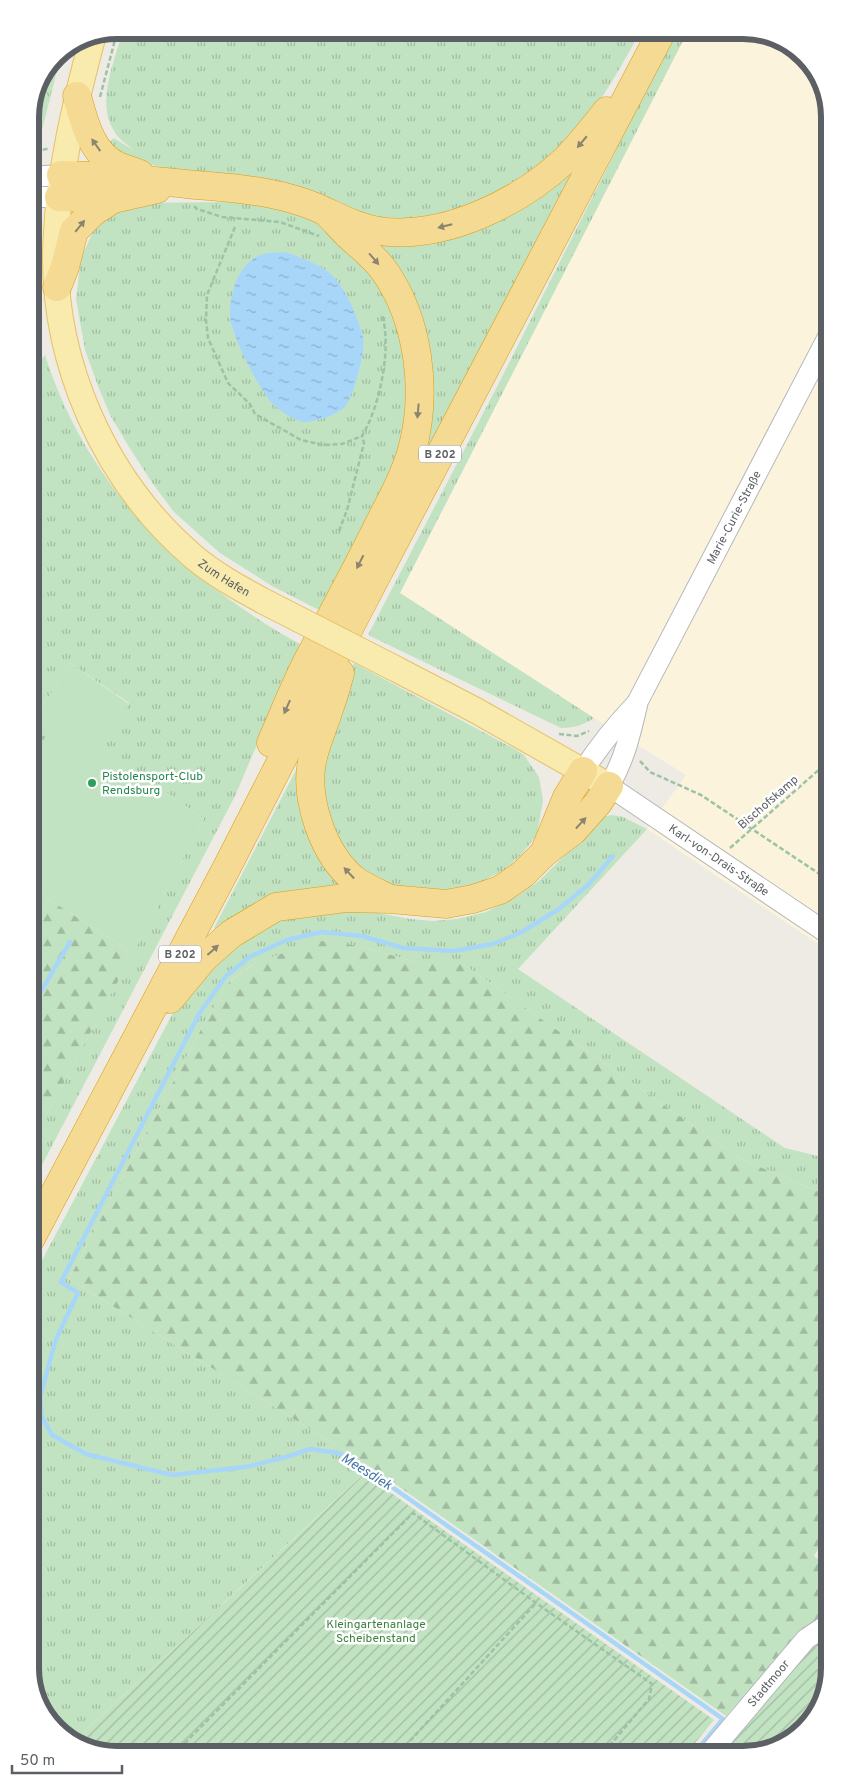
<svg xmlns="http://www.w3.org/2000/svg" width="860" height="1785" font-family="Overpass,sans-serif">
<defs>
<pattern id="grass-tufts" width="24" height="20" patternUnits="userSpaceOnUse" patternTransform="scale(1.25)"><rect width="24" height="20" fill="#c2e3c2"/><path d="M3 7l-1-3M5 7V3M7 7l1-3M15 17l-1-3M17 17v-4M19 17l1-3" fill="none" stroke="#a1bba1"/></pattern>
<pattern id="forest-firs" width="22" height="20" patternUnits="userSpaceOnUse" patternTransform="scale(1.25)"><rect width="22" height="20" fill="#c2e3c2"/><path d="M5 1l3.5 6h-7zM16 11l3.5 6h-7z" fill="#a1bba1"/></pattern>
<pattern id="garden-furrows" width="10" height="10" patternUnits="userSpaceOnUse" patternTransform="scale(1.25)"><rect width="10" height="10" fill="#c2e3c2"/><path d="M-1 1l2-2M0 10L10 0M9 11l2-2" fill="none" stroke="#a1bba1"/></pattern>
<pattern id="water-ripples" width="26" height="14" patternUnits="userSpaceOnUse" patternTransform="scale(1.25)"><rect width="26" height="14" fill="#a8d6f8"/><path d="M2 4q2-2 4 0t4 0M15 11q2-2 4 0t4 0" fill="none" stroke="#8cb1cc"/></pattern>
</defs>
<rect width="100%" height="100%" fill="#edebe3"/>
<polygon fill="#fbf3db" points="749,30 796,48 823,84 830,117 830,952 647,829 686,775 594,718 400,593 688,31"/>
<g fill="url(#grass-tufts)" fill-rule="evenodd">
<path d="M641,31C622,64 604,99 579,127C540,170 486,207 427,216C411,219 395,218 378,217L135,161L107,144L114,138L133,150C128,145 120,140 116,134C95,105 113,67 121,36Z"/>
<path d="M676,31H688L400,593L594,718C583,725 574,728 561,728L368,635L501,379Z"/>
<polygon points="62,51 40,138 30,147 30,112 56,55"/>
<polygon points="586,154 400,502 424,417 371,234 401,239"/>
<path d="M225,202L255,203L295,212L321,223L346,239L394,304L409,384L403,439L378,501L319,610L272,586L220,553L174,512L153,484L129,447L110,415L98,386L85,350L76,299L81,258L95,227L132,203ZM286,252C325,267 342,277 356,318C358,325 363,333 363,340C364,364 354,387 344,407L256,379L234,333L230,317Z"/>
<path d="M45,355C86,485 182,579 300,644L235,796L30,1188V1146L204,819L102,747L129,703L70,663L44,704L30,693V373Z"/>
<polygon points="354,663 513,748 524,755 539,777 543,800 537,835 520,856 504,870 483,881 466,887 442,890 420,890 395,886 380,880 359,868 346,855 318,791 335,706"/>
<polygon points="297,768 300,768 356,888 260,903 232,917 216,929 214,928"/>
<polygon points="612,815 623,817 647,829 518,969 785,1148 830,1159 830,1200 819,1192 739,1158 463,964 422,964 360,946 256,962 231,980 206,1020 69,1279 371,1467 74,1741 64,1737 37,1701 30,1668 30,1283 183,994 255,928 314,909 373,912 410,919 433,921 457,919 486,912 516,897 539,881 563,857 592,825 602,817"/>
</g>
<g fill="url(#forest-firs)">
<polygon points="30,693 44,704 30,726"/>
<polygon points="30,887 133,953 30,1146"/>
<polygon points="321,941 360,946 422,964 463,964 739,1158 819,1192 830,1200 830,1530 814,1556 830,1568 830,1613 800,1634 726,1716 371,1467 69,1279 206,1020 230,981 256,962"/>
<polygon points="830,1630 830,1656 810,1643"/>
</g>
<g fill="url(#garden-furrows)">
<polygon points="364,1474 714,1720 690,1749 112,1755 74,1741"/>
<polygon points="810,1643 830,1656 830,1668 815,1717 776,1748 720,1749"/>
</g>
<polygon fill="#c2e3c2" points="70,663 129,704 103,747 204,819 133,953 30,887 30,726"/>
<path fill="url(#water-ripples)" d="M286,252C302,258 320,264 333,276C346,289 359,320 363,337C366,352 354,395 345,407C343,409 339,411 336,413C330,417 309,423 303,422C294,420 280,411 273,404C260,392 231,335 230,316C230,292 237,263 263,254C270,252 279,253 286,252Z"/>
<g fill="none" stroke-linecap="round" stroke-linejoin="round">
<g stroke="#a8d6f8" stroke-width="4.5">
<polyline points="613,856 588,885 559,909 520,933 493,944 453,951 403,948 362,936 321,932 287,940 251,956 226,976 199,1014 61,1282 78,1293 56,1339 40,1397 42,1417 52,1435 86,1454 172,1475 246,1467 286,1457 310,1449 338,1453 362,1466 723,1719 698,1749"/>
<polyline points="30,1010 70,942"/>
</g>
<defs>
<g id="minor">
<polyline points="30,177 61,175"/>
<polyline points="30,197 59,197"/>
<path d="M583,771C599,746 617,724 637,703"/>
<path id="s1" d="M830,935L609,786C625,759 631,731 638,701L830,333"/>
<path id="s2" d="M713,1749L806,1639L830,1623"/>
</g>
<g id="major">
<path id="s3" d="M93,36C75,104 59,170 56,240C50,359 104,481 195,558C217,576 241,589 265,602"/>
<polyline points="394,668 475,710 609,786"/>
</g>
<g id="highway">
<path d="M77,96C84,121 91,154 118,166C125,169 133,171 140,174"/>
<path d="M61,175C103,175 145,180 186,184C216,187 247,188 276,195C286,197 296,200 305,203C331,212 352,227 379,231C444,240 519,203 565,160C580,145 593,128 607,111"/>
<polyline points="59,197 113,199 157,189"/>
<polyline points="57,287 65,267 74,231 93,212 113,199"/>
<path d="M340,673C337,684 334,696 330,706C325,723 317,740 313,757C303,796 323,856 356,881C365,887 376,892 386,897"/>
<path d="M271,743C283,716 294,687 308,660C331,617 354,574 376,530C389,504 404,478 412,450C428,392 419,319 383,269C373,256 360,246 348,235C341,228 334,220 327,213"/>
<polyline points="544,853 567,797 583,771"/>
<polyline points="170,999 204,958 231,934 276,907 345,898 390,899 446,904 473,899 500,890 523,874 544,853 573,831 598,803 609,786"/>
<polyline points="30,1240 226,869 357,613 662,31"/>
</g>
</defs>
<use href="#minor" stroke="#b4b6ba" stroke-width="22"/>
<use href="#major" stroke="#e6c064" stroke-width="27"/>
<use href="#highway" stroke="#de9c12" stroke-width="29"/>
<g stroke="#9cc3a6" stroke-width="2.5" stroke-dasharray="5 2.5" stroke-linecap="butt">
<polyline points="100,97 116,36"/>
<polyline points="30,158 45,149 48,149"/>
<polyline points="194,206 197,209 222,217 280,222 319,236"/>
<polyline points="235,227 207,295 206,320 208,338 228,383 250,404 255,414 301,440 323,445 342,444 362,436"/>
<polyline points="825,317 830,307"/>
<polyline points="30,359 36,352"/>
<path d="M339,531L347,510L364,443L362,436C380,406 392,348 382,314"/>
<polyline points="559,734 577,736 589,731"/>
<polyline points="640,761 650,772 701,795 830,881"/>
<polyline points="30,767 44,736"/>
<polyline points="730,848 830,760"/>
<polyline points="30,958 32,953 30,948"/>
<polyline points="400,1752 536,1603"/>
<polyline points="174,1754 413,1513 536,1603 652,1684 649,1699 606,1750"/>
</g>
<use href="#minor" stroke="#fff" stroke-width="20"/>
<use href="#major" stroke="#f8ebad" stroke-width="25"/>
<use href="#highway" stroke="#f4da93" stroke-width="28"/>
<defs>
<polyline id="major-bridge" points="265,602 394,668"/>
</defs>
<use href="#major-bridge" stroke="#e6c064" stroke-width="27" stroke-linecap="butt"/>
<use href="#major-bridge" stroke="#f8ebad" stroke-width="25"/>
</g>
<defs><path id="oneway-solid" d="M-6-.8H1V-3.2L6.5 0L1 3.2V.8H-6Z" transform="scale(1.25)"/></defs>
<g fill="#8a8471">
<use href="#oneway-solid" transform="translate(582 142) rotate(130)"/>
<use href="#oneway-solid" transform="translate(96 145) rotate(-125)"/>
<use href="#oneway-solid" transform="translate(80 226) rotate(-51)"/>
<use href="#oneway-solid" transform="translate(445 226) rotate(166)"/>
<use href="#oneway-solid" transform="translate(374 259) rotate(49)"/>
<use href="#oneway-solid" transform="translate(418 411) rotate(95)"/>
<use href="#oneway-solid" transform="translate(360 562) rotate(117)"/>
<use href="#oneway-solid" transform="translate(287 707) rotate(114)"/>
<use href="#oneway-solid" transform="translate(581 823) rotate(-47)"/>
<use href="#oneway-solid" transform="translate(349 873) rotate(-133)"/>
<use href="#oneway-solid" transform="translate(213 950) rotate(-42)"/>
</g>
<circle fill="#2e9e5b" stroke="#fff" stroke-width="2" cx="92" cy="783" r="5"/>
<g text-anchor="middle" stroke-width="5" stroke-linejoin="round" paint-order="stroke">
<g fill="#fff" stroke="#8d8f92" stroke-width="1">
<rect x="419" y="445.5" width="42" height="17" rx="4"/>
<rect x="159" y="945.5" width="42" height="17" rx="4"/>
</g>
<g font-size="11" font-weight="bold" fill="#5c5f63">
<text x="440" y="458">B 202</text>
<text x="180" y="958">B 202</text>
</g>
<g font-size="12" fill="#5c5f63" stroke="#fff">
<text dy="4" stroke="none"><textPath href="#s1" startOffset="564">Marie-Curie-Straße</textPath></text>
<text dy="4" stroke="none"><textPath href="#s3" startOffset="602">Zum Hafen</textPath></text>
<text transform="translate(768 802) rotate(-41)" y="4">Bischofskamp</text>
<text transform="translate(719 860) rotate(34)" y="4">Karl-von-Drais-Straße</text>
<text dy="4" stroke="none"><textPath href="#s2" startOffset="86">Stadtmoor</textPath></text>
</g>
<g font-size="12" fill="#27864d" stroke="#fff" text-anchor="start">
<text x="102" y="780">Pistolensport-Club<tspan x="102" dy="14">Rendsburg</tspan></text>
</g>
<g font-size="12" fill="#3c823e" stroke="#fff">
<text x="376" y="1628">Kleingartenanlage<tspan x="376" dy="14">Scheibenstand</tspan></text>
</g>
<g font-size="14" font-style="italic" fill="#4778a8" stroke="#fff">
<text transform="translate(367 1471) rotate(32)" y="5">Meesdiek</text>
</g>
</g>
<path d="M0 0H860V1785H0ZM117 39H743A78 78 0 0 1 821 117V1668A78 78 0 0 1 743 1746H117A78 78 0 0 1 39 1668V117A78 78 0 0 1 117 39Z" fill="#fff" fill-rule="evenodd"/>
<path fill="none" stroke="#5c5f63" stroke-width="6" d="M117 39H743A78 78 0 0 1 821 117V1668A78 78 0 0 1 743 1746H117A78 78 0 0 1 39 1668V117A78 78 0 0 1 117 39Z"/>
<path d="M12 1765v8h110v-8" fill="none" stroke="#5c5f63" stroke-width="2.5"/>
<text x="20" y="1765" font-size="15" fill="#5c5f63" stroke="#ffffff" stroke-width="4" paint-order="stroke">50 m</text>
</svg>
